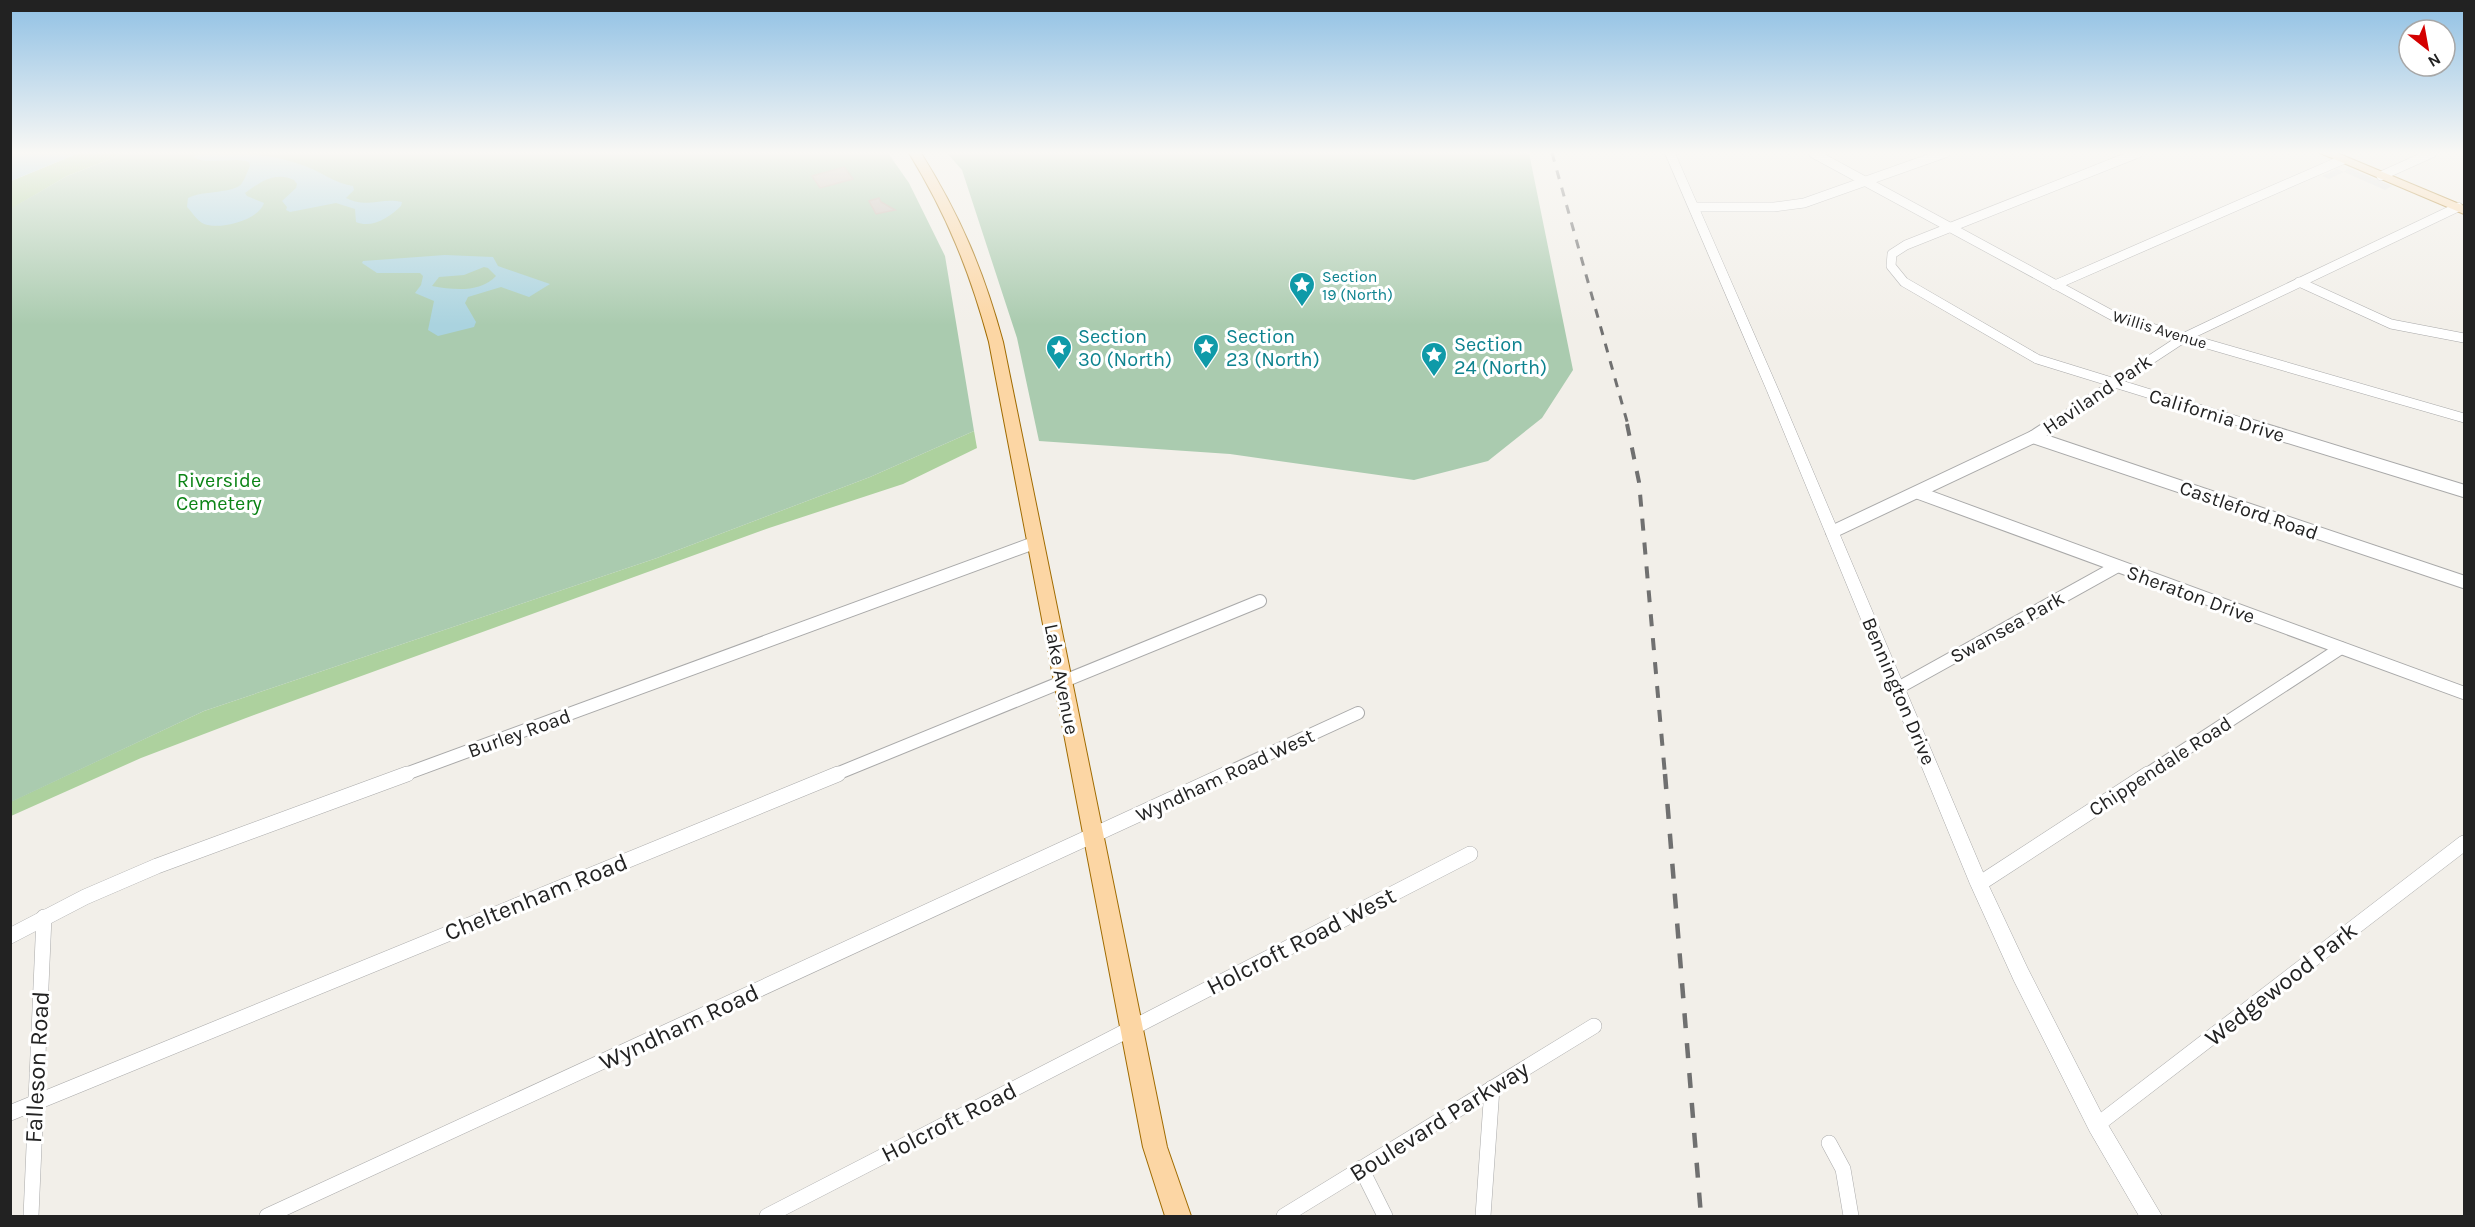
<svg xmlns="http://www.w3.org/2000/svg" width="2475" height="1227" font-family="Karla,sans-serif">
<rect width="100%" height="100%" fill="#f2efe9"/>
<g fill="#add19e">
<polygon points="79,153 126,153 67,176 11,209 11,181"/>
<polygon points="974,431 977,448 903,484 769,528 246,718 141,758 11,816 10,802 204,711 657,558 870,477"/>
</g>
<g fill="#aacbaf">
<polygon points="126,153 888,153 909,183 945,256 974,431 870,477 657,558 204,711 11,802 10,209 67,176"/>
<polygon points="947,153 1529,153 1573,370 1542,418 1488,461 1414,480 1230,454 1039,441 1017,338 962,170"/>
</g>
<polygon fill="#e2e2e2" points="2348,168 2351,169 2392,186 2385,190 2344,172 2329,179 2322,176 2337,169 2344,172"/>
<g fill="#aad3df" fill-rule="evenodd">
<polygon points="11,153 79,153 11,181"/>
<path d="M203,153C241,153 269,153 305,166C322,172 334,183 353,186L354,190L346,198C368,209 381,197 402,202L401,206C390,217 372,229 356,222L355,209L336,203L290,212L286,210L287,207L282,201L296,188L297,184L294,180C275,171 260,182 245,193L247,196L264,203C259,220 220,230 204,224C197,221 192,212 187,207L188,198C203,190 235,194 242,183C245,179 247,172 250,166L249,162C232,156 208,166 193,157Z"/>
<path d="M445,255L493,257L498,266L550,284L529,297L501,287L468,297L465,303L476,322L474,327L438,336L428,330L434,301L415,293L421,285L423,276L420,273H377L362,263L363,261ZM484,267L488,268L496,276C480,293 454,290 432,286L439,277L464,275Z"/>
</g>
<g fill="#c7bfb8" stroke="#c4b6ab" stroke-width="1.5">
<polygon points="844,167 853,179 820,188 812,176"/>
<polygon points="879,198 881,202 895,210 876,214 869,201"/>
</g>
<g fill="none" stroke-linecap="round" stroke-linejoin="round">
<defs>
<g id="minor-far2">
<polyline points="1813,153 2117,318 2464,418"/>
<polyline points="2138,153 1906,245 1892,254 1891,266 1904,282 2037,359 2251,425"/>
<polyline points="2381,176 2432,153"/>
<polyline points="1694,207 1774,207 1804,203 1945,153"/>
<polyline points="2299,282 2391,324 2464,338"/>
<polyline points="2055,285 2342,160"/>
<polyline points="2051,425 2185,337 2458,207"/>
</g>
<g id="minor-far1">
<polyline points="2246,424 2464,491"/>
<polyline points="2033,437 2464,582"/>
<polyline points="1919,493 2464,693"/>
<polyline points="1832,532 2033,437 2053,424"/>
<polyline points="1898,688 2116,567"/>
<polyline points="403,775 1034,543"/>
<polyline points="834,775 1260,601"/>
<polyline points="1223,775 1358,713"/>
<polyline points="2146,775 2341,648"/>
</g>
<g id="minor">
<polyline points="1979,884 2148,774"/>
<polyline points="10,936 85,897 157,866 407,774"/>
<polyline points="10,1113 838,774"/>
<polyline points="2097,1125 2464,843"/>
<polyline points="1829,1143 1843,1169 1851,1216"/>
<polyline points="1361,1168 1385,1216"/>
<polyline points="31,1216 44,917"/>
<polyline points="267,1216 1226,774"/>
<polyline points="767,1216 1470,854"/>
<polyline points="1284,1216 1594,1026"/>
<polyline points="1483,1216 1492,1088"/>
</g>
<polygon id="tertiary" points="1665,153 1675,153 1779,391 1988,884 2028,969 2104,1118 2162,1216 2139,1216 2090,1132 2014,981 1970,884 1767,391"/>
<g id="primary">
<path d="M909,153H921C960,215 984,272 1003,342L1167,1147L1191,1216H1165L1143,1147L989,342C970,272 947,215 909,153Z"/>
<polygon points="2320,153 2337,153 2464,206 2464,214"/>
</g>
</defs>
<use href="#minor-far2" stroke="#a9a9a9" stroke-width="10"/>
<use href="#minor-far1" stroke="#a9a9a9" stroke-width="14"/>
<use href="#minor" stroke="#a9a9a9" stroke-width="16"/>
<use href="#tertiary" stroke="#a9a9a9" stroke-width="1"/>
<use href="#primary" stroke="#a06b00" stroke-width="2"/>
<use href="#minor-far2" stroke="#fff" stroke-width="9"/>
<use href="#minor-far1" stroke="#fff" stroke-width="12"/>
<use href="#minor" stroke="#fff" stroke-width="15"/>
<use href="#tertiary" fill="#fff" fill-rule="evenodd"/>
<use href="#primary" fill="#fcd6a4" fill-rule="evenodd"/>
<polyline stroke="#707070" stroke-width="3" stroke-dasharray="9 9" stroke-linecap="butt" points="1552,153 1628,425"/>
<polyline stroke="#707070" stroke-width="4" stroke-dasharray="12 12" stroke-linecap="butt" points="1627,424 1639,482 1665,775"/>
<polyline stroke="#707070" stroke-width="4.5" stroke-dasharray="15 15" stroke-linecap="butt" points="1665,774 1701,1216"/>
</g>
<linearGradient id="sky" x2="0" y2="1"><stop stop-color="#8fc0e4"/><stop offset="0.47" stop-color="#f9f8f5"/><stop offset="1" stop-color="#f9f8f5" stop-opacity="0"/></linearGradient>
<rect width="2475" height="325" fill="url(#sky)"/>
<defs>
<symbol id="sight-pin" viewBox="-11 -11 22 30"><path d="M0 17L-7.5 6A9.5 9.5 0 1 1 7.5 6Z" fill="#0f9aa8" stroke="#fff"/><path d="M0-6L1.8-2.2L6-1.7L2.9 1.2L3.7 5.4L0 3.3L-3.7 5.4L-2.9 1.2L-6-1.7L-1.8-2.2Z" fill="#fff"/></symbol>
</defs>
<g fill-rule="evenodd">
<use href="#sight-pin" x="1287" y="270" width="30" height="40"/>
<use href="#sight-pin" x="1191" y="332" width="30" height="40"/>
<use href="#sight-pin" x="1044" y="333" width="30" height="40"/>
<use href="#sight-pin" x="1419" y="340" width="30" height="40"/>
</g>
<g text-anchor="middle" stroke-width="6" stroke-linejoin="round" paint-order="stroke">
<g font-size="16" fill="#0d838f" stroke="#fff" text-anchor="start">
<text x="1322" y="282">Section<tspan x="1322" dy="18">19 (North)</tspan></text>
</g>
<g font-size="16" fill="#222" stroke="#fff">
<text transform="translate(2160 329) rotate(17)" y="6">Willis Avenue</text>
</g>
<g font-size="20" fill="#0d838f" stroke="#fff" text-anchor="start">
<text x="1078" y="343">Section<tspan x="1078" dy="23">30 (North)</tspan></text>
<text x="1226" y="343">Section<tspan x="1226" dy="23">23 (North)</tspan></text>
<text x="1454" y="351">Section<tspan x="1454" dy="23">24 (North)</tspan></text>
</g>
<g font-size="20" fill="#222" stroke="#fff">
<text transform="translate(2097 394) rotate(-34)" y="7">Haviland Park</text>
<text transform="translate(2217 415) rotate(17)" y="7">California Drive</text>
<text transform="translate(2249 510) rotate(19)" y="7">Castleford Road</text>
<text transform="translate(2191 594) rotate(20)" y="7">Sheraton Drive</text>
<text transform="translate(2007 627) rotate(-29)" y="7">Swansea Park</text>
<text transform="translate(1062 679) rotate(79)" y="7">Lake Avenue</text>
<text transform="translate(1899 691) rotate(67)" y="7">Bennington Drive</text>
<text transform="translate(519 733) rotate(-20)" y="7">Burley Road</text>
<text transform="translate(2160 766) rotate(-33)" y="7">Chippendale Road</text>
<text transform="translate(1225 775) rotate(-25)" y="7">Wyndham Road West</text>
</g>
<g font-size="20" fill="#0c8416" stroke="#fff">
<text x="219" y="487">Riverside<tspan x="219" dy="23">Cemetery</tspan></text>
</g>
<g font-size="24" fill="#222" stroke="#fff">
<text transform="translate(536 897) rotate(-22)" y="8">Cheltenham Road</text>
<text transform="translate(1301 941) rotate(-27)" y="8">Holcroft Road West</text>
<text transform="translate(2281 984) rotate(-38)" y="8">Wedgewood Park</text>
<text transform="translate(679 1027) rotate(-25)" y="8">Wyndham Road</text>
<text transform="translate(37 1067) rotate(-87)" y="8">Falleson Road</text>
<text transform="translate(1439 1121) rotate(-32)" y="8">Boulevard Parkway</text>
<text transform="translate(949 1122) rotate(-27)" y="8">Holcroft Road</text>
</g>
</g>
<rect width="2475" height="1227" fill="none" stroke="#222222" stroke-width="24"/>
<g transform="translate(2427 48) rotate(149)"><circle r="28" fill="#ffffff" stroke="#a7a7a7" stroke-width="1.5"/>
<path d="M0-4.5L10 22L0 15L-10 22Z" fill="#d40000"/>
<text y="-9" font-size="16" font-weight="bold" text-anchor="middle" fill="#222222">N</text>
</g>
</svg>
